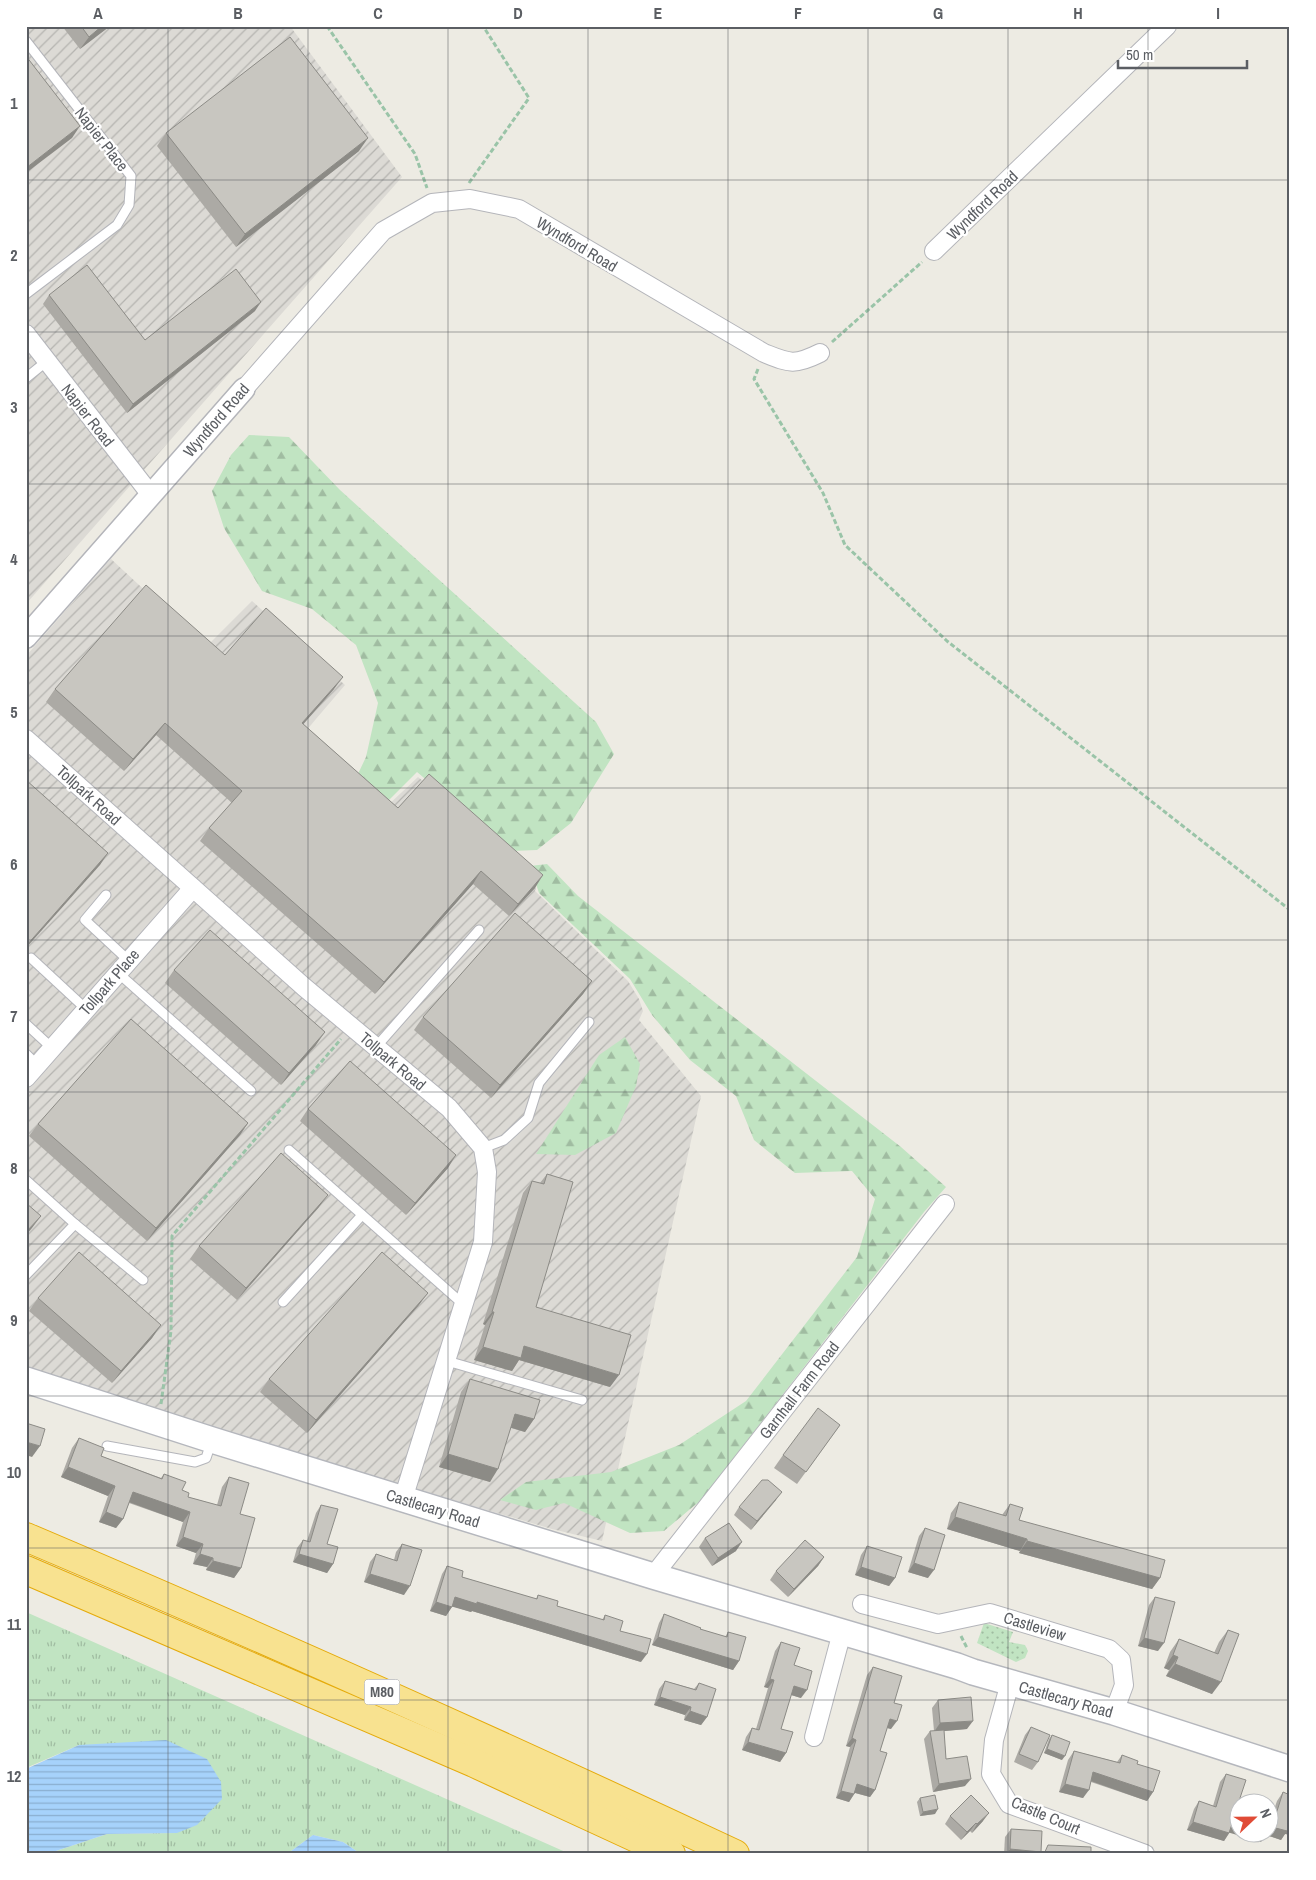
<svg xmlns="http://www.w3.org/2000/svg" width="1316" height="1880" font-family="'Archivo Narrow',sans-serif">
<defs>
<pattern id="industrial-furrows" width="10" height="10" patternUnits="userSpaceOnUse" patternTransform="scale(1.25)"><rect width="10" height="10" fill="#dcdad5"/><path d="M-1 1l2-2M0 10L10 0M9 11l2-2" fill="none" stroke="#b5b4b0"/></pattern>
<pattern id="grass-tufts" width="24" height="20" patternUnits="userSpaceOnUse" patternTransform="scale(1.25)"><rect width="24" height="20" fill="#c1e4c2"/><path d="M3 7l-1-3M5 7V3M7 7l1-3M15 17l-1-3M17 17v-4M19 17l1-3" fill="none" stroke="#a0bca1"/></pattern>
<pattern id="forest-firs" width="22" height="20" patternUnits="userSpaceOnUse" patternTransform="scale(1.25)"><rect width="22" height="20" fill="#c1e4c2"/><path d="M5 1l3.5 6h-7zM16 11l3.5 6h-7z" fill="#a0bca1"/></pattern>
<pattern id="park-dots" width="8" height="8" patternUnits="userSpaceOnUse" patternTransform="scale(1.25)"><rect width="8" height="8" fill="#c1e4c2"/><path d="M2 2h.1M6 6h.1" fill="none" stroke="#a0bca1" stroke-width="1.8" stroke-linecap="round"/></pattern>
<pattern id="water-rules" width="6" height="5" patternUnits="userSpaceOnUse" patternTransform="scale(1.25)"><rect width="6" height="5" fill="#a6d2fb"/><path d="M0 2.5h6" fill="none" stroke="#8aaecf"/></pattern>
</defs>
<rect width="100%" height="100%" fill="#edebe3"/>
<g fill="url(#industrial-furrows)">
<polygon points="26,26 290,26 402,177 26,604"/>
<polygon points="111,559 206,647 252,601 345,685 304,733 385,808 418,777 529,866 536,888 535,891 628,981 639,999 643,1011 639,1020 701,1096 602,1541 552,1529 265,1445 26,1367 26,656"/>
</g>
<polygon fill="url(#grass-tufts)" points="26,1612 570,1854 361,1854 343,1842 313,1835 287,1854 47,1854 107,1834 177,1833 79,1745 26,1768"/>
<g fill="url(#forest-firs)">
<polygon points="249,435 289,437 340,490 596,722 614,754 571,823 537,850 511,851 417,772 385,804 357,776 366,757 378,703 356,645 312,609 262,591 224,528 212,491 231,455"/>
<polygon points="547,864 578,896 901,1147 946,1187 924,1212 701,1500 664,1531 630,1533 564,1503 536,1510 500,1500 526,1482 611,1472 679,1445 746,1401 857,1257 875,1199 852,1171 795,1173 754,1140 736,1096 690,1060 652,1015 630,979 539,893 530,866"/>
<polygon points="625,1037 640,1064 636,1086 616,1133 575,1155 536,1154 599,1055"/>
</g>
<polygon fill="url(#park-dots)" points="984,1623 1013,1632 1009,1642 1025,1645 1028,1651 1025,1658 1016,1662 977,1643"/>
<g fill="url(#water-rules)">
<polygon points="166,1740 207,1759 221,1782 222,1799 197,1825 177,1833 107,1834 47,1854 26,1854 26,1769 79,1745"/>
<polygon points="313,1835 343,1842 361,1854 287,1854"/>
</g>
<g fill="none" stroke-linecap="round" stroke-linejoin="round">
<defs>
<g id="service">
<polyline points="26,41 131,176 129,205 117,225 26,294"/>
<polyline points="26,378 47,361"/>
<polyline points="106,895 85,920 128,960"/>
<polyline points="31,958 86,1009"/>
<polyline points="117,972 251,1091"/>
<polyline points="26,1024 52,1048"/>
<polyline points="376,1047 479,930"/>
<polyline points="26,1054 37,1065"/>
<polyline points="483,1148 504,1140 528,1118 539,1083 589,1022"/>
<polyline points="289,1150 464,1305"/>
<polyline points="26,1180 75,1224 26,1275"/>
<polyline points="75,1224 143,1280"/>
<polyline points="283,1302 362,1215"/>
<polyline points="447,1361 582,1400"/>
<polyline points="107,1446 195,1462 206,1458 211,1443"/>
</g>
<g id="minor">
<polyline points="934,251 1167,26"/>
<polyline points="26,334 151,495"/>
<path d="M244,389L383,231L432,203L470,199L519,209L764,353C789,363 794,366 820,353"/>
<polyline points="26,739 304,987 449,1108 483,1148 487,1172 483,1242 403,1499"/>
<polyline points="26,1078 193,888"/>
<polyline points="653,1576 945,1204"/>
<polyline points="862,1604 938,1624 990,1613 1109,1649 1121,1660 1124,1685 1114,1712"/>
<polyline points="1010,1683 994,1740 991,1774 1009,1804 1145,1854"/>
<polyline points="814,1737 842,1632"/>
</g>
<polyline id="tertiary" points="26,637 244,389"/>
<polyline id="secondary" points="26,1380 212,1440 653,1576 957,1666 973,1672 1114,1712 1290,1769"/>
<g id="motorway">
<path d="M26,1537C264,1638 500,1744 735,1854"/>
<polyline points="26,1570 474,1763 671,1854"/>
</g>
</defs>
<use href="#service" stroke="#b4b5ba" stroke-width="11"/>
<use href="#minor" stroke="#b4b5ba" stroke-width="20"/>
<use href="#tertiary" stroke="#b4b5ba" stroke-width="24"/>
<use href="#secondary" stroke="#b5b7bd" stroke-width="28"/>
<use href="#motorway" stroke="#e5ab0b" stroke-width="30"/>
<g stroke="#9ac4a8" stroke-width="3" stroke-dasharray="5 2.5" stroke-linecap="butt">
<polyline points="327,26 415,154 427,188"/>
<polyline points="469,183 529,98 483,26"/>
<polyline points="832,342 922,262"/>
<polyline points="758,369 754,379 823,493 845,545 947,641 1290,910"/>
<polyline points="161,1404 171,1331 172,1236 341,1039"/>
<polyline points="961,1636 967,1648"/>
</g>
<use href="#service" stroke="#fff" stroke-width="9"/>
<use href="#minor" stroke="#fff" stroke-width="18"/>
<use href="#tertiary" stroke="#fff" stroke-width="21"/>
<use href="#secondary" stroke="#fff" stroke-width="25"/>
<use href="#motorway" stroke="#f8e290" stroke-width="28"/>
</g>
<g fill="#acaaa5">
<polygon points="62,26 110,26 80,49"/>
<polygon points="166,133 359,151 236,247 157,146"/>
<polygon points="49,295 145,340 255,311 127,413 43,304"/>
<polygon points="225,655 334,689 303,724 398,808 535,888 509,916 473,884 375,994 200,841 209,828 232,803 156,735 124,771 46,702 55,689"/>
<polygon points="174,970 316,1045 281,1085 165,983"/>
<polygon points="592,981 583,994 491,1098 414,1030 423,1017"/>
<polygon points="308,1109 448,1168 406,1215 300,1121"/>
<polygon points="248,1123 240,1135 147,1241 29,1136 38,1124"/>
<polygon points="547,1174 536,1307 610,1387 519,1360 512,1371 474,1360 485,1325 483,1324 523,1193 532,1181 540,1183"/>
<polygon points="319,1207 237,1300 190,1259 199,1246"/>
<polygon points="38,1298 161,1325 152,1338 112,1383 29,1311"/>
<polygon points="419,1305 307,1433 260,1392 269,1379"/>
<polygon points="470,1379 534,1419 525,1432 511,1428 490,1482 439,1467 461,1392"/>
<polygon points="840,1425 797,1484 774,1468 783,1455"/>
<polygon points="79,1438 101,1456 161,1478 164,1474 182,1490 188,1497 217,1505 222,1487 229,1477 240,1514 241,1568 234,1578 206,1570 207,1567 193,1564 196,1553 176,1546 183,1522 129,1503 123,1519 116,1528 99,1522 108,1496 61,1477 72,1448"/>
<polygon points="776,1500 751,1530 734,1515 739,1507"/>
<polygon points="959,1502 1002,1515 1010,1504 1019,1520 1160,1578 1152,1589 1019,1553 1020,1551 947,1529 951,1513"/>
<polygon points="321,1505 327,1544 333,1564 327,1573 293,1562 297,1548 303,1540 307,1541 316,1513"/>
<polygon points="925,1528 928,1578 908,1572 919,1536"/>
<polygon points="705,1538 736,1551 712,1566 699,1547"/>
<polygon points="402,1544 404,1595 364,1582 370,1562 376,1554 394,1560 396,1552"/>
<polygon points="867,1546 895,1578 889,1586 855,1575 861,1555"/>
<polygon points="824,1557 818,1566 788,1597 770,1580 776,1571"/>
<polygon points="447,1566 462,1577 536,1599 538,1595 557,1606 602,1620 605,1615 620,1631 641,1662 472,1611 471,1612 452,1606 446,1616 430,1611 442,1574"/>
<polygon points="1155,1597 1158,1651 1138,1646 1149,1605"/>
<polygon points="664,1614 700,1629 725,1637 728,1632 739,1661 733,1670 652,1645 659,1623"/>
<polygon points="1228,1630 1212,1694 1166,1676 1169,1670 1164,1668 1170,1652 1179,1639 1214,1653 1219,1642"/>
<polygon points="781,1642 794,1665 801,1698 791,1695 781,1729 786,1753 780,1762 742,1750 746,1737 752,1728 756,1729 768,1688 764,1687 775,1651"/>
<polygon points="873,1667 894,1703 891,1729 887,1728 880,1751 875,1790 870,1797 855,1793 849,1802 836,1798 850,1747 846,1746 867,1675"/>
<polygon points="665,1681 694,1689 699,1683 707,1717 701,1725 684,1720 685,1715 654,1705 659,1689"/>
<polygon points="938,1700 967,1729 944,1731 946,1759 965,1786 933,1792 924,1739 930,1731 934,1731 932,1708"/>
<polygon points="1031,1727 1038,1762 1032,1770 1014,1762 1025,1735"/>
<polygon points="1052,1735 1062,1760 1044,1753 1049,1739"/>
<polygon points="1074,1751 1117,1762 1122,1755 1137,1764 1153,1792 1147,1801 1091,1782 1083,1798 1059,1792 1068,1760"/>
<polygon points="1226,1774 1237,1807 1261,1842 1230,1832 1224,1841 1187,1830 1194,1809 1199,1801 1213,1806 1220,1782"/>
<polygon points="1283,1792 1285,1834 1281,1840 1266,1835 1267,1832 1268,1832 1268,1827 1277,1801"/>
<polygon points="920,1798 935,1814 920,1816 917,1802"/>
<polygon points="950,1816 983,1821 972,1833 970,1831 961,1840 945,1824"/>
<polygon points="1011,1829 1041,1852 1039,1854 1004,1854 1005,1837"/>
</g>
<g fill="#8c8b86">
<polygon points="102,26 110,26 80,49 89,37"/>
<polygon points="80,126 72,138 26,173 26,168"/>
<polygon points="368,138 359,151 236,247 245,234"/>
<polygon points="261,302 255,311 127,413 133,404"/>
<polygon points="343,677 334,689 293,736 302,723"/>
<polygon points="165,723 156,735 124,771 133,759"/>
<polygon points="108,853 100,865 26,948 26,946"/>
<polygon points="481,871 473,884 375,994 384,982"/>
<polygon points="543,875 535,888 509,916 518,904"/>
<polygon points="592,981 583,994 491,1098 500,1085"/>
<polygon points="325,1032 316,1045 281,1085 289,1073"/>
<polygon points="248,1123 240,1135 147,1241 156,1228"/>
<polygon points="456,1155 448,1168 406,1215 415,1203"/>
<polygon points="328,1195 319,1207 237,1300 246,1288"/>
<polygon points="41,1216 32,1228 26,1235 26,1232"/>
<polygon points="428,1293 419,1305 307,1433 316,1420"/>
<polygon points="492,1312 494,1312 485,1325 483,1324"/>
<polygon points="161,1325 152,1338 112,1383 121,1371"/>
<polygon points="524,1346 619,1375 610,1387 519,1360 512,1371 474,1360 483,1347"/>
<polygon points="515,1414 534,1419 525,1432 506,1426"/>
<polygon points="26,1442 40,1446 32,1457 26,1455"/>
<polygon points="448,1454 498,1469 490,1482 439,1467"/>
<polygon points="68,1467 115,1486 108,1496 61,1477"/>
<polygon points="133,1492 190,1512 183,1522 126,1501"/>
<polygon points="782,1492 776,1500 751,1530 757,1521"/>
<polygon points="106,1512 123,1519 116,1528 99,1522"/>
<polygon points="955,1517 1027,1539 1020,1551 947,1529"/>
<polygon points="183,1537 203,1544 196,1553 176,1546"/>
<polygon points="1027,1541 1160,1578 1152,1589 1019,1553"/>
<polygon points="742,1542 736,1551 712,1566 718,1558"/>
<polygon points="200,1554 213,1558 207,1567 193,1564"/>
<polygon points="299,1554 333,1564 327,1573 293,1562"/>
<polygon points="824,1557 818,1566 788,1597 794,1589"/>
<polygon points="213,1561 241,1568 234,1578 206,1570"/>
<polygon points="914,1563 934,1570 928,1578 908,1572"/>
<polygon points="861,1567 895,1578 889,1586 855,1575"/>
<polygon points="370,1574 410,1586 404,1595 364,1582"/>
<polygon points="455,1597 477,1602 647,1654 641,1662 472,1611 471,1612 450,1606"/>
<polygon points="436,1602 452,1607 446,1616 430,1611"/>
<polygon points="658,1637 739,1661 733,1670 652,1645"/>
<polygon points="1144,1638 1164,1643 1158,1651 1138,1646"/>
<polygon points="1173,1655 1178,1657 1169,1670 1164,1668"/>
<polygon points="1175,1664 1221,1682 1212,1694 1166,1676"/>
<polygon points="770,1679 774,1680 768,1688 764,1687"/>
<polygon points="794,1686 807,1690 801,1698 788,1694"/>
<polygon points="660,1697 691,1707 685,1715 654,1705"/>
<polygon points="690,1711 707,1717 701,1725 684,1720"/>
<polygon points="890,1719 897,1721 891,1729 884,1727"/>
<polygon points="973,1721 967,1729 934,1732 940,1723"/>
<polygon points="852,1738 856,1740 850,1747 846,1746"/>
<polygon points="748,1742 786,1753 780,1762 742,1750"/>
<polygon points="1047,1749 1065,1756 1062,1760 1044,1753"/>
<polygon points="1093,1772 1153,1792 1147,1801 1088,1780"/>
<polygon points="971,1779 965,1786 933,1792 939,1784"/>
<polygon points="857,1784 875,1790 870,1797 852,1792"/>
<polygon points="1065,1784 1089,1790 1083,1798 1059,1792"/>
<polygon points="841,1791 854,1794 849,1802 836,1798"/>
<polygon points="938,1809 935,1814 920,1816 923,1812"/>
<polygon points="989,1813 983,1821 972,1833 977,1824"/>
<polygon points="1193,1822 1229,1833 1224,1841 1187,1830"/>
<polygon points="976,1823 970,1831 961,1840 967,1832"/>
<polygon points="1232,1824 1238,1826 1238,1832 1261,1832 1266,1834 1261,1842 1227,1832"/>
<polygon points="1289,1825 1290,1825 1290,1835 1285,1834 1281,1840 1266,1835 1272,1827"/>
<polygon points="1010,1849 1041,1852 1039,1854 1006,1854"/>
</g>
<g fill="#c8c6c0" stroke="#8c8b86">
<polygon points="81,26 102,26 89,37"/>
<polygon points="290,37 368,138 245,234 166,133"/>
<polygon points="26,56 80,126 26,168"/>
<polygon points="87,265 145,340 236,269 261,302 133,404 49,295"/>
<polygon points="146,585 225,655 266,608 343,677 302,723 398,808 429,774 543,875 518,904 481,871 384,982 209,828 242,791 165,723 133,759 55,689"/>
<polygon points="26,780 108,853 26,946"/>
<polygon points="515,913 592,981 500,1085 423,1017"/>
<polygon points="210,930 325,1032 289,1073 174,970"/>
<polygon points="131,1019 248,1123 156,1228 38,1124"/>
<polygon points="350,1061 456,1155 415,1203 308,1109"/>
<polygon points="281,1153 328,1195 246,1288 199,1246"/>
<polygon points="547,1174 573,1182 536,1307 631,1335 619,1375 524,1346 521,1358 483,1347 494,1312 492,1312 532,1181 544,1184"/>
<polygon points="26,1203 41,1216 26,1232"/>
<polygon points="79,1252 161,1325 121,1371 38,1298"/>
<polygon points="382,1252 428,1293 316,1420 269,1379"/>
<polygon points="470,1379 540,1400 534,1419 515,1414 498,1469 448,1454"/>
<polygon points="818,1408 840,1425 806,1472 783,1455"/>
<polygon points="26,1423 45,1429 40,1446 26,1442"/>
<polygon points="79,1438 104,1448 101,1456 162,1479 164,1474 186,1482 182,1490 189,1493 188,1497 221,1506 229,1477 249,1483 240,1514 255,1518 241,1568 213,1561 213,1558 200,1554 203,1544 183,1537 190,1512 133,1492 123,1519 106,1512 115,1486 68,1467"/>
<polygon points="762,1480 768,1480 782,1492 757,1521 739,1507"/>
<polygon points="959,1502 1006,1516 1010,1504 1023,1508 1019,1520 1165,1560 1160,1578 1027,1541 1027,1539 955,1517"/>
<polygon points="321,1505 338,1509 327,1544 338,1547 333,1564 299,1554 303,1540 310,1542"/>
<polygon points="729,1523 742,1542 718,1558 705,1538"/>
<polygon points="925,1528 945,1535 934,1570 914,1563"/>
<polygon points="805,1540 824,1557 794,1589 776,1571"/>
<polygon points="402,1544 422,1550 410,1586 370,1574 376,1554 397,1561"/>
<polygon points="867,1546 902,1557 895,1578 861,1567"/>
<polygon points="447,1566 463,1571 462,1577 537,1599 538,1595 558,1601 557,1606 604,1620 605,1615 623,1621 620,1631 651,1639 647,1654 477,1602 477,1604 455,1597 452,1607 436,1602"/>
<polygon points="1155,1597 1175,1602 1164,1643 1144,1638"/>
<polygon points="664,1614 701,1628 700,1629 727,1637 728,1632 746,1637 739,1661 658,1637"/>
<polygon points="1228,1630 1239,1634 1221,1682 1175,1664 1178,1657 1173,1655 1179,1639 1218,1654"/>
<polygon points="781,1642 800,1648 794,1665 812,1671 807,1690 794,1686 781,1729 793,1732 786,1753 748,1742 752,1728 759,1730 774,1680 770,1679"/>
<polygon points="873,1667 902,1676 894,1703 902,1705 897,1721 890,1719 880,1751 887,1753 875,1790 857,1784 854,1794 841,1791 856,1740 852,1738"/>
<polygon points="665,1681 696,1690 699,1683 716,1689 707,1717 690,1711 691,1707 660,1697"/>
<polygon points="971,1697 973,1721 940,1723 938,1700"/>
<polygon points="1031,1727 1050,1735 1038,1762 1019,1754"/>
<polygon points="944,1730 946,1759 967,1756 971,1779 939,1784 930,1731"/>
<polygon points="1052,1735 1070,1742 1065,1756 1047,1749"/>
<polygon points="1074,1751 1120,1763 1122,1755 1138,1761 1137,1764 1160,1771 1153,1792 1093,1772 1089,1790 1065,1784"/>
<polygon points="1226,1774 1246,1780 1237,1807 1238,1807 1238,1826 1232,1824 1229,1833 1193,1822 1199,1801 1216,1807"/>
<polygon points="1283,1792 1290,1795 1290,1825 1289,1825 1287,1831 1272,1827"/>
<polygon points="935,1795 938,1809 923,1812 920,1798"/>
<polygon points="971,1795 989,1813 977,1824 976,1823 967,1832 950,1816"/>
<polygon points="1268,1816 1271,1817 1268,1826"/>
<polygon points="1011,1829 1042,1831 1041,1852 1010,1849"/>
<polygon points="1048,1845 1091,1847 1091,1854 1044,1854"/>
</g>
<path fill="none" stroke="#5b5e63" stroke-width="1" stroke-opacity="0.55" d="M168,26V1854M308,26V1854M448,26V1854M588,26V1854M728,26V1854M868,26V1854M1008,26V1854M1148,26V1854M26,180H1290M26,332H1290M26,484H1290M26,636H1290M26,788H1290M26,940H1290M26,1092H1290M26,1244H1290M26,1396H1290M26,1548H1290M26,1700H1290"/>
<g text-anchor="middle" stroke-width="4.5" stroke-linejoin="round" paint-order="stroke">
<rect fill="#fff" stroke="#8c8e92" stroke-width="1" x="364.5" y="1679.5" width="35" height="25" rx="4"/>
<g font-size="15" font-weight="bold" fill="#5b5e63">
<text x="382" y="1697">M80</text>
</g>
<g font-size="16" fill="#5b5e63" stroke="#fff">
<text transform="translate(102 139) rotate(52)" y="6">Napier Place</text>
<text transform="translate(982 205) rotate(-44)" y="6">Wyndford Road</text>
<text transform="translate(577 244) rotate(31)" y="6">Wyndford Road</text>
<text transform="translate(88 415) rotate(52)" y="6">Napier Road</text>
<text transform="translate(216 420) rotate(-49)" y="6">Wyndford Road</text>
<text transform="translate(89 795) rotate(42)" y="6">Tollpark Road</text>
<text transform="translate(109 982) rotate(-49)" y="6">Tollpark Place</text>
<text transform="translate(393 1061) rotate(40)" y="6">Tollpark Road</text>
<text transform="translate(799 1390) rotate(-52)" y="6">Garnhall Farm Road</text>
<text transform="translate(433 1508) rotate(17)" y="6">Castlecary Road</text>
<text transform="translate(1035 1626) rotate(17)" y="6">Castleview</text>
<text transform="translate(1066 1699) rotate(16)" y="6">Castlecary Road</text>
<text transform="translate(1046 1815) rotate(23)" y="6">Castle Court</text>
</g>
</g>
<rect width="1316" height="1880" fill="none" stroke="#ffffff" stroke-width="55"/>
<g transform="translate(1254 1818) rotate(68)"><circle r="24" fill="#ffffff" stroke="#bdbfc1"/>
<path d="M0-4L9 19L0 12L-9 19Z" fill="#e04b36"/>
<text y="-8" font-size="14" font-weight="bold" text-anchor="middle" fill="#5b5e63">N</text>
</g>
<path d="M1118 60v8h129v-8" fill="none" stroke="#5b5e63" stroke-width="2.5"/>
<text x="1126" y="60" font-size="15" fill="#5b5e63" stroke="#ffffff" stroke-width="4" paint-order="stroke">50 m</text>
<rect x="28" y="28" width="1260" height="1824" fill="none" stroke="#5b5e63" stroke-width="2"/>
<g font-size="16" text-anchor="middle" font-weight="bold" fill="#5b5e63">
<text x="98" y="19">A</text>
<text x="238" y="19">B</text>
<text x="378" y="19">C</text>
<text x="518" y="19">D</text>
<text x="658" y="19">E</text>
<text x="798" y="19">F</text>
<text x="938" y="19">G</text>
<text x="1078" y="19">H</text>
<text x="1218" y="19">I</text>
<text x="14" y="109">1</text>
<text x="14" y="261">2</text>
<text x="14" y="413">3</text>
<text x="14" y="565">4</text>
<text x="14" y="718">5</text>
<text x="14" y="870">6</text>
<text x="14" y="1022">7</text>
<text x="14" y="1174">8</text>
<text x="14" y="1326">9</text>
<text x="14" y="1478">10</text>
<text x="14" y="1630">11</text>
<text x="14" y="1782">12</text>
</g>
</svg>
